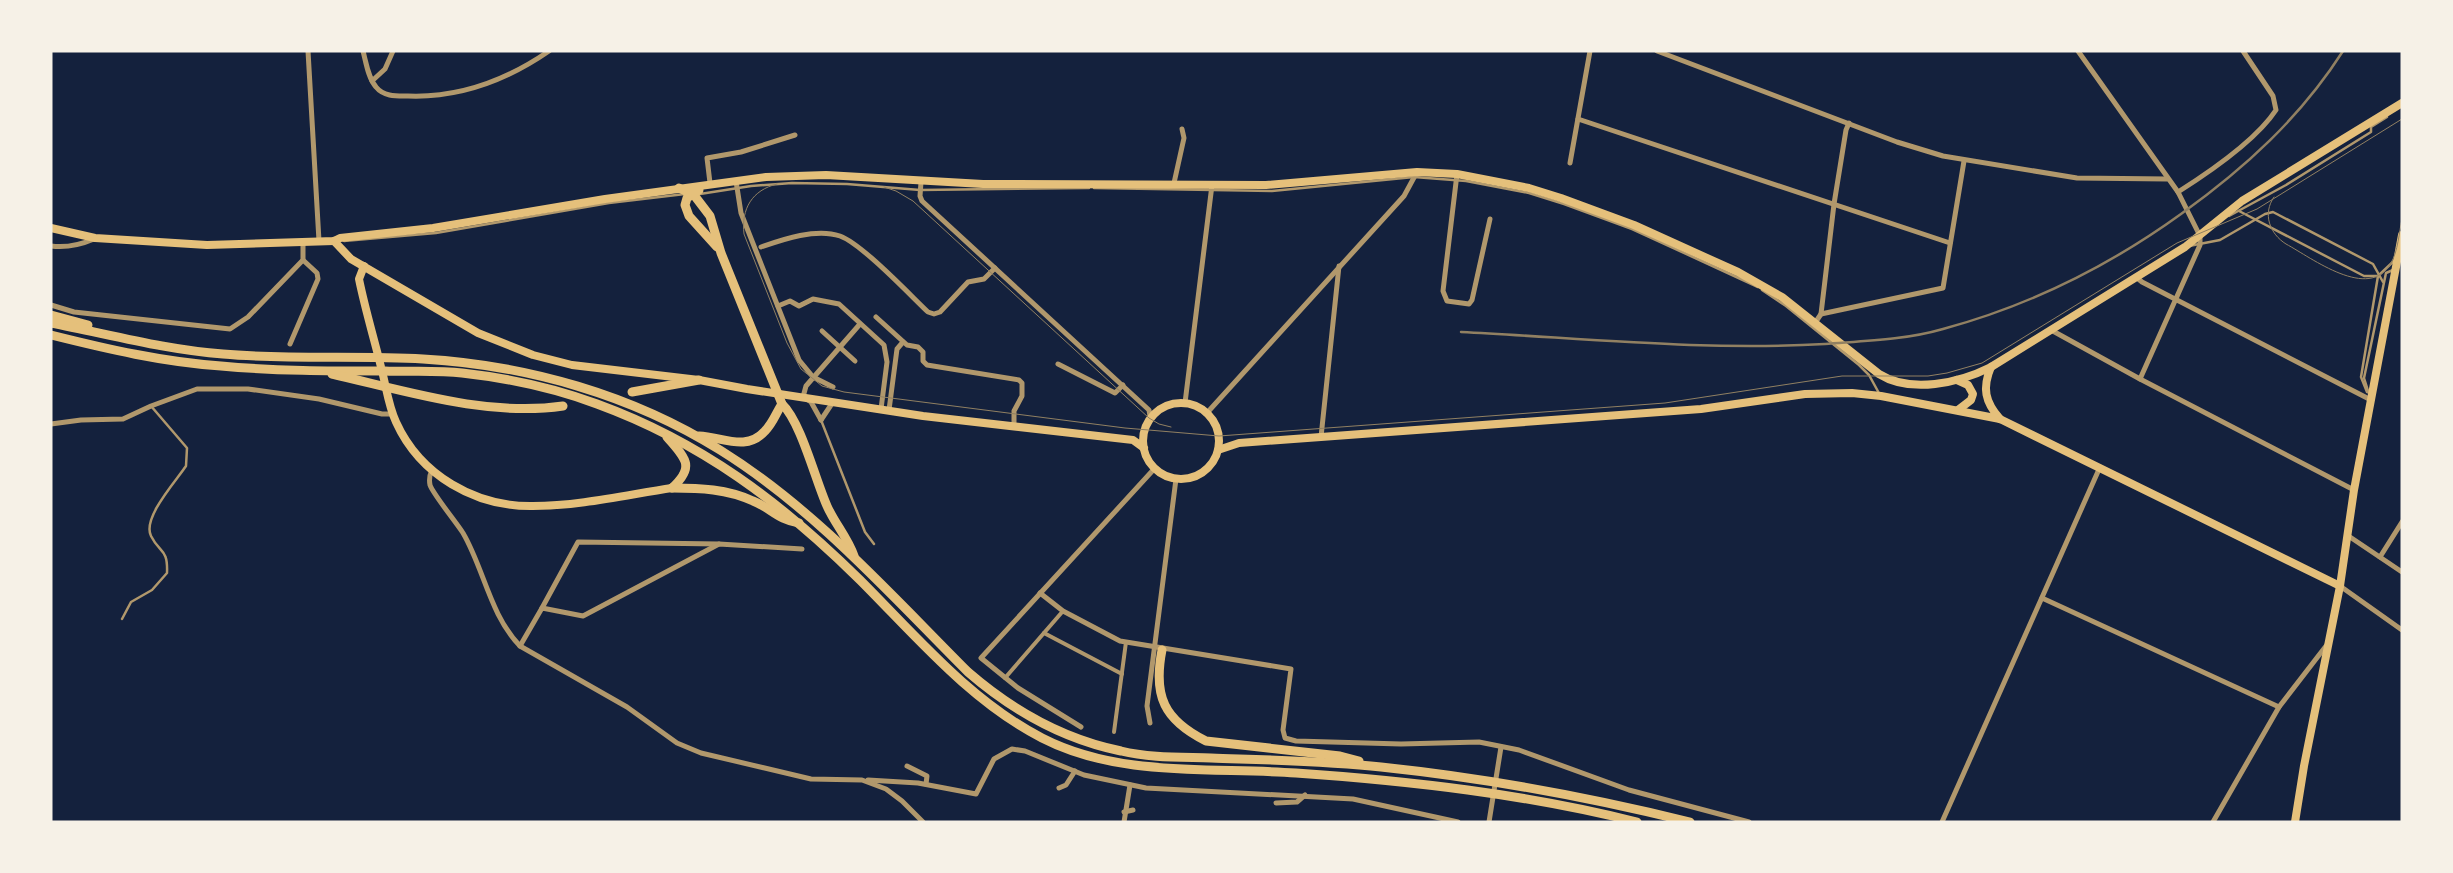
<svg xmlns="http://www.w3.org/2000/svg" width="2453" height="873" font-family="Roboto,sans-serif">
<rect width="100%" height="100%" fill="#14213d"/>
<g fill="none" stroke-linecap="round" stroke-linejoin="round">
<g stroke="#b1986c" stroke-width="2.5">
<polyline points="1094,188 1272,191 1414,177 1466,181 1529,193 1564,204 1632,229 1758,287"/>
<polyline points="700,194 751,186 792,183 847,184 920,190 1089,188"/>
<polyline points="2239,211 2364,276 2378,276 2396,259"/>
<polyline points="2229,216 2286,185 2371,132 2371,127 2387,117"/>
<polyline points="344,241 436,233 609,203 685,194"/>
<polyline points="2189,246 2220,240 2265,214 2273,212 2373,264 2383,282"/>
<polyline points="1762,290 1786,306 1859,365 1869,375 1880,395"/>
<polyline points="2367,392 2361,377 2378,276"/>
<polyline points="2369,394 2364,378 2386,273 2393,270"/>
<polyline points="821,420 865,532 874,544"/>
<path d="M122,619L131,602L152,590L167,573C168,548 160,554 151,536C142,518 176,481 186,466L187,448L151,406"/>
</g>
<g stroke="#b1986c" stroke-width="4">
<polyline points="1044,633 1122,674"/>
<polyline points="1005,678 1063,611"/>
<polyline points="1114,732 1126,642"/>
</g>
<g stroke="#b1986c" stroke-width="5">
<polyline points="308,51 319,241"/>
<path d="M363,51C366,62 368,78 376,87C384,97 397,96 408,96C459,98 507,80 549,51"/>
<polyline points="1657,51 1897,142 1943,156 2077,178 2167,179"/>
<polyline points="2078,51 2178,192"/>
<polyline points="372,81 385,69 393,51"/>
<polyline points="1578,119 1950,243"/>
<polyline points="1570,163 1590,51"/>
<polyline points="1457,174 1443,291 1447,301 1469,304 1472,300 1490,219"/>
<polyline points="736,181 741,213 799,360 813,377 833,387"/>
<polyline points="921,182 920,196 922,201 1149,410 1150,416"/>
<polyline points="710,183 707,158 741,152 795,135"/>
<polyline points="1174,183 1184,138 1182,129"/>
<path d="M51,246C67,248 80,245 94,239"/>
<path d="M761,247C784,239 816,228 840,236C862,244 909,294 928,312L934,314L940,312L968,282L984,279L995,268"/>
<polyline points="2136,277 2142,282 2371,400"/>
<polyline points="51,305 74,312 230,329 248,317 303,260 303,242"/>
<polyline points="778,306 790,301 799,306 813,299 839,304 884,345 887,362 881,409"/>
<polyline points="1821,314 1943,288 1964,161"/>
<polyline points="876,317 907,345 918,347 923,352 923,361 927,365 1019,380 1022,383 1022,396 1014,411 1014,426"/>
<polyline points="1815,323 1821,314 1834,204 1846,130 1849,123"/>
<polyline points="2051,330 2140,379 2354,490"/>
<polyline points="822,331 855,361"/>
<polyline points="290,344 318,279 317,273 303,260"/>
<polyline points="1058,364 1115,393 1123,385"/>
<path d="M2140,379L2200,245V236L2178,192C2208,173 2257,139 2276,110L2273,96L2243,51"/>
<polyline points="1185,403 1212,185"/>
<polyline points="889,410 897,349 903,342"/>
<polyline points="1206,414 1404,196 1417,172"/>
<polyline points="821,420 811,402 803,397 806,386 860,324"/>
<polyline points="821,420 833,402"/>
<polyline points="51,424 81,420 123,419 151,406 197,389 248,389 319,399 382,414 392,414"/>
<polyline points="1321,437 1339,266"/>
<path d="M432,470C430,474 429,480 430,485C433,494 456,522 463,533C484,569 490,615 520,646L627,707L677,743L701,753L811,779L862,780L886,789L902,801L923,822"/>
<polyline points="2347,535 2402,572"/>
<polyline points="2380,557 2402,522"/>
<polyline points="2340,586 2402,630"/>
<polyline points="1040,593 1063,611 1120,641 1291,669 1283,730 1285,738 1296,741 1401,744 1479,742 1519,750 1629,790 1749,822"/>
<polyline points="2042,598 2279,707"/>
<polyline points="542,608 578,542 719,544"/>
<polyline points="520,646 542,608 583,616 719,544 802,549"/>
<polyline points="1150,723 1147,706 1176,479"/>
<polyline points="1081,727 1018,688 981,658 1155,468"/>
<polyline points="907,766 927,776 926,784"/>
<polyline points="868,780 918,783 976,794 994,759 1012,749 1025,751 1084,775 1146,788 1353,799 1458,822"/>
<polyline points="1059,788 1066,785 1075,771"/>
<polyline points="1276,803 1297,802 1305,795"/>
<polyline points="1124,812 1133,810"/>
<polyline points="1124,822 1130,785"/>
<polyline points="1489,822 1501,747"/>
<polyline points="1942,822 2100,467"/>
<polyline points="2213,822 2279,707 2326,646"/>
</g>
<g stroke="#e5c07b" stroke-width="8">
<path d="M51,228L95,238L207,245L334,241L340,238L433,228L605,199L766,177L826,175L983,184L1266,185L1417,172L1457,174L1529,188L1561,198L1634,225L1738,272L1782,297L1879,374C1911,394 1959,383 1991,367L2185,247L2242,201L2402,103"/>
<polyline points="334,241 351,259 478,333 533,355 572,365 699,380 747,389 923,416 1133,440 1144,448"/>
<path d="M364,266L359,279C365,309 374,338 381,367C386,385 388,405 396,422C420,475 475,507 533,506C579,506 626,495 672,488"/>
<path d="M1991,367C1982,388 1985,402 2000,419"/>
<polyline points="1957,380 1968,385 1973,394 1971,400 1958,410"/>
<circle cx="1181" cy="441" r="38"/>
<polyline points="1218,450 1239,443 1701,409 1805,394 1852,393 1881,396 2000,419 2340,586"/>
<polyline points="2295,822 2304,766 2340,586 2354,490 2402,235"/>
</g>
<g stroke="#e5c07b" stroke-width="9">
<path d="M679,188L694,195L710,216L721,253L782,404C801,422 815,479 827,506C835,524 848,538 854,556"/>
<polyline points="699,190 687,198 685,205 689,216 717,247"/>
<polyline points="51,315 88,325"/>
<path d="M51,323C108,334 166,350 223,354C290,360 357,355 423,359C527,365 632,395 720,450C815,509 890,594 968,672C1013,711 1062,739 1121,751C1150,758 1181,757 1211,758C1268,760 1325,761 1381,767C1485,778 1589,797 1690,822"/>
<path d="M51,335C107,349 163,362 221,366C275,371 330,371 385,371C410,372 437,370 462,373C507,378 554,388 597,404C701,442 781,502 860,580C916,636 970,701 1042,738C1120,778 1211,767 1296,773C1410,781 1526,794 1637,822"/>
<path d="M332,374C406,391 487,417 563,406"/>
<polyline points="632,392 699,380"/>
<path d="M699,436C723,437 746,452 765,431C773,423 776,413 782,404"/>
<path d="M667,437C685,458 696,466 672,488"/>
<path d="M672,488C700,488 727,489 753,501C771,508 778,520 799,523"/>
<path d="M1162,650C1153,696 1164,720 1206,741L1340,756L1359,761"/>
</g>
<g stroke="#918062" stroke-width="1">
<path d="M777,184C752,190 741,209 744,234L787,343L801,369L822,386L844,392L1125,428L1219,436L1665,403L1842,376H1928L1947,373L1982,363L2177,243L2257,209L2402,119"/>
<polyline points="884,187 896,191 913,201 1149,418 1159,424 1171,427"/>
<path d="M2274,197C2262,214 2270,234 2286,244C2312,258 2369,302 2391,263C2398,251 2399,233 2402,219"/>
</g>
<path stroke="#918062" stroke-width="2.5" d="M1461,332C1582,338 1704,351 1825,344C1864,341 1905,340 1943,329C2028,306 2109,266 2181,214C2245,168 2300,118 2343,51"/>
</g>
<rect width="2453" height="873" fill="none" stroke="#f6f1e7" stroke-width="105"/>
</svg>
